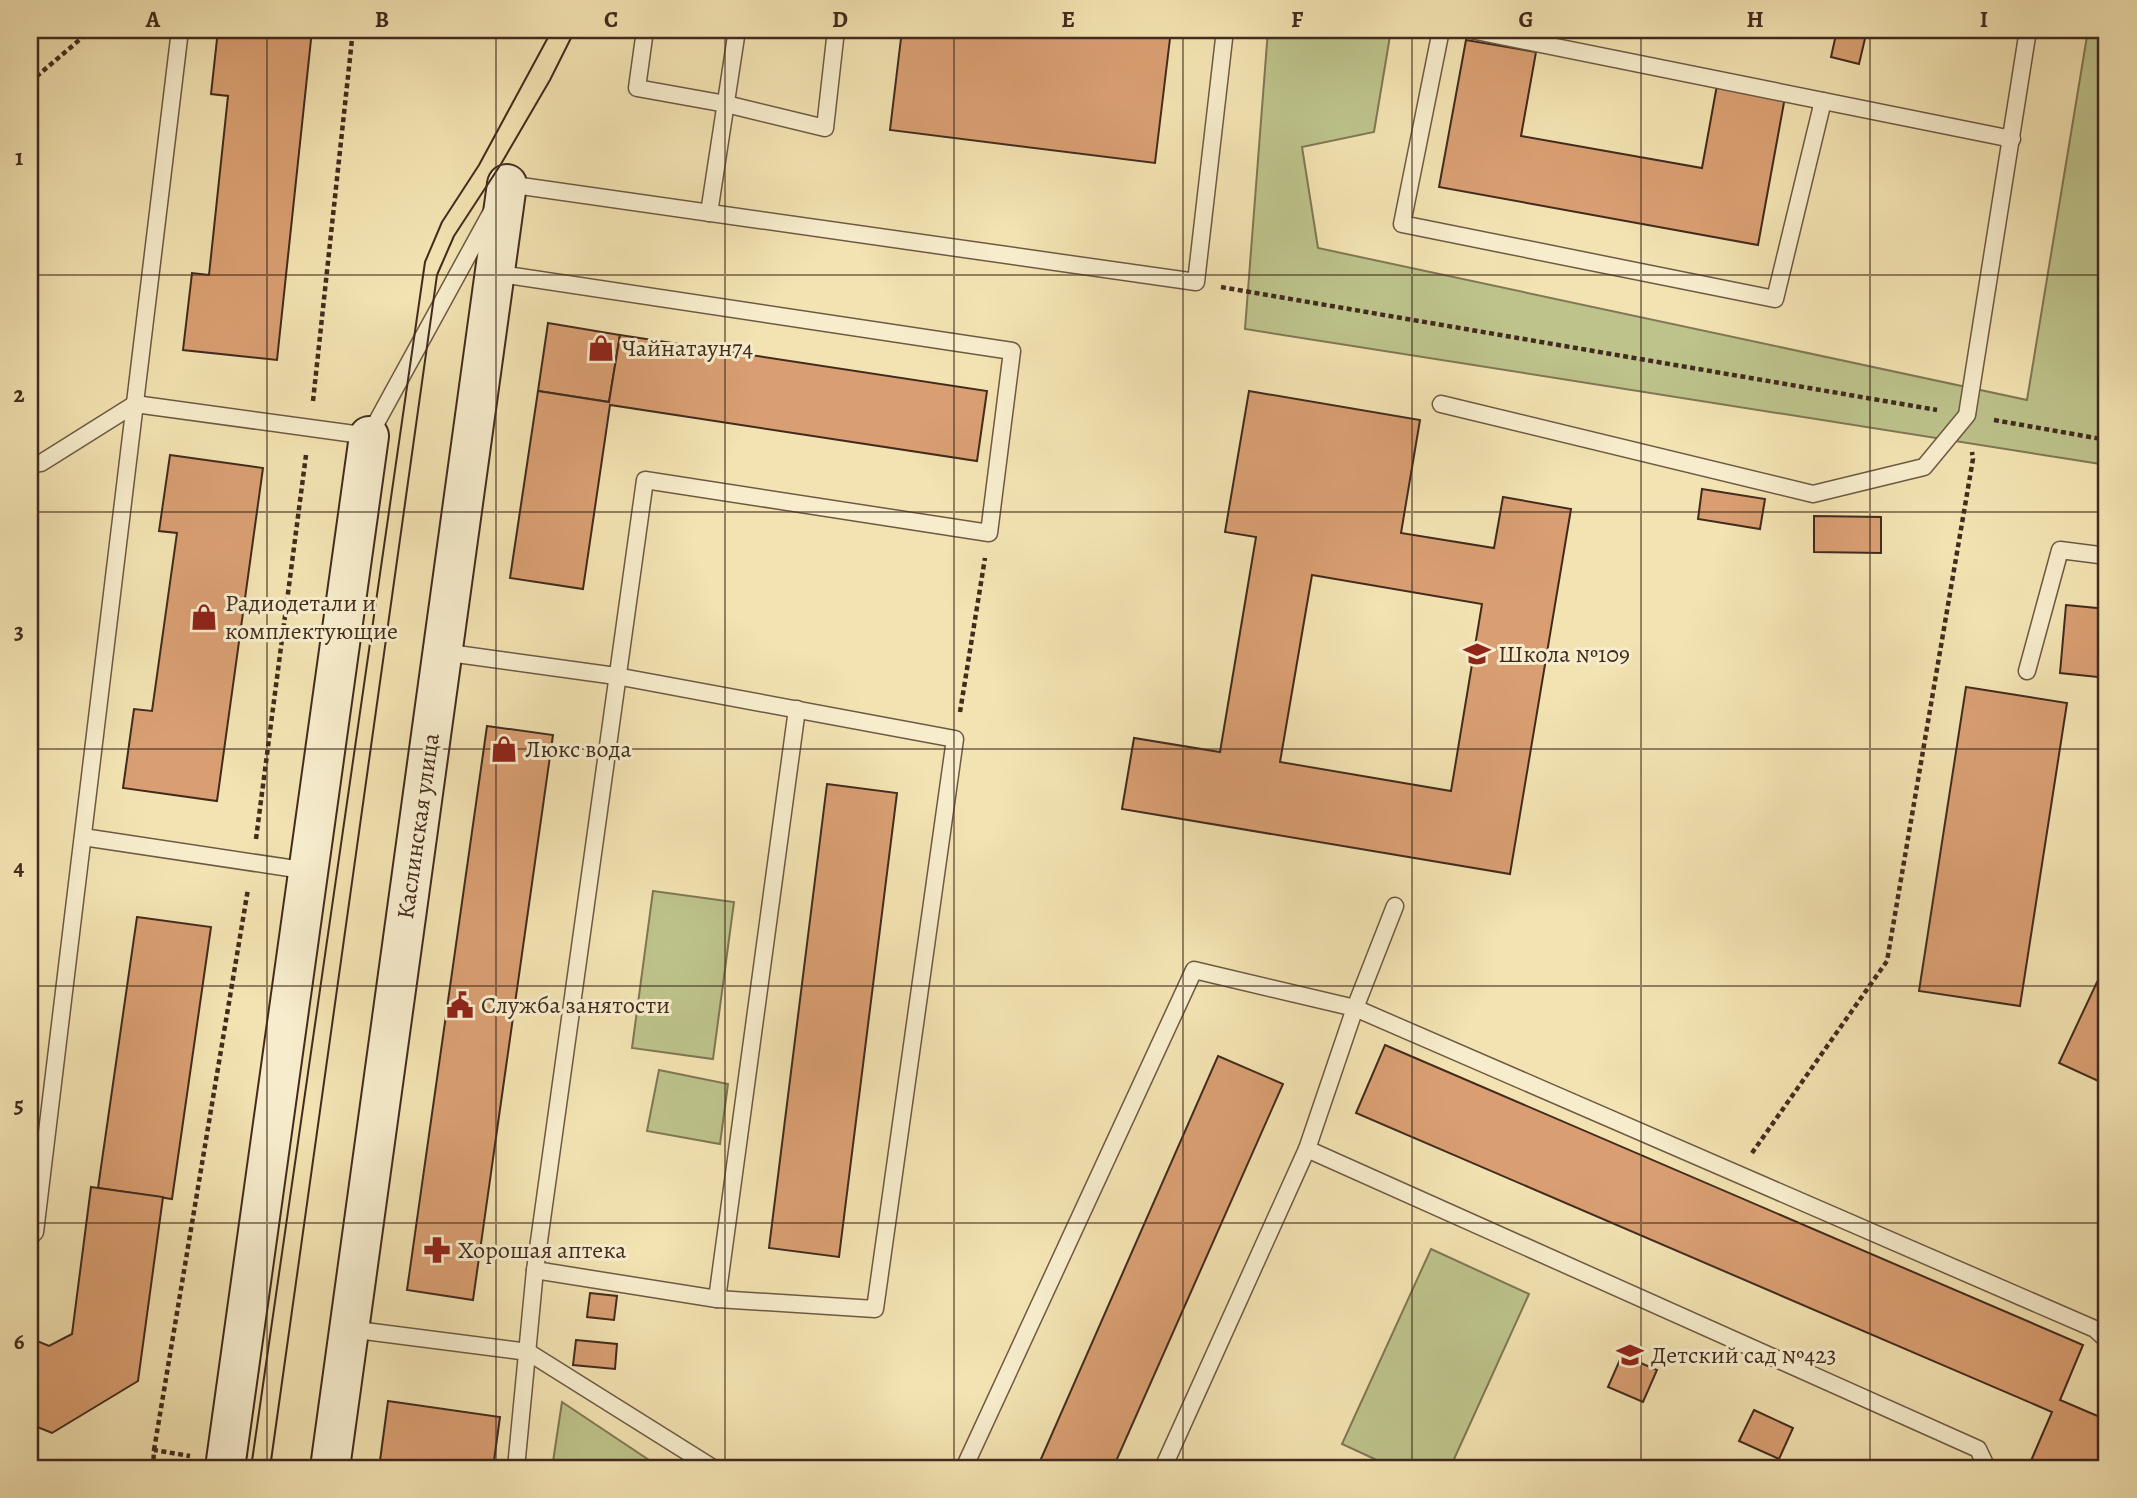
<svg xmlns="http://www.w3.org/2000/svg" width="2137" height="1498" font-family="Alegreya,serif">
<rect width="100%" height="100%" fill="#f3e3b2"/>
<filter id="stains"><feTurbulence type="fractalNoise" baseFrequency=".00286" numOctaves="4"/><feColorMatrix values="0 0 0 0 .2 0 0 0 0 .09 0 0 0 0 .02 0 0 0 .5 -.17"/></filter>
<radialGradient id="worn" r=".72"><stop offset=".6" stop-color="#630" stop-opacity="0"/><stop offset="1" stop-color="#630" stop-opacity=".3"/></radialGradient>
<g fill="#bdc38b" stroke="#807754" stroke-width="2">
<polygon points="1268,30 1391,30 1374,132 1302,147 1318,248 2027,400 2088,30 2107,30 2107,465 1245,329"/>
<polygon points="653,891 734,902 713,1059 632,1048"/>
<polygon points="659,1070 728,1084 720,1144 647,1131"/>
<polygon points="1431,1249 1529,1294 1450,1468 1394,1468 1342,1444"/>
<polygon points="562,1402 661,1468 552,1468"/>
</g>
<g fill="#d99f72" stroke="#422b1e" stroke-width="2" fill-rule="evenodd">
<polygon points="218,30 312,30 277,360 183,350 192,273 209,275 228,96 211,94"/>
<polygon points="902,30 1171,30 1155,163 890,130"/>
<polygon points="1837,30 1867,30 1859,64 1831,57"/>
<polygon points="1466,40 1536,52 1521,136 1702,168 1717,85 1785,97 1758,245 1439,187"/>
<polygon points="548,323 620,335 609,402 538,391"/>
<polygon points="620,335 987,391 977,461 610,405 583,589 510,578 538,391 609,402"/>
<path d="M1249,391L1420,420L1401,533L1494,548L1503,497L1571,509L1510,874L1122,809L1134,738L1220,752L1256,537L1225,532ZM1312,575L1482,604L1451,791L1280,762Z"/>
<polygon points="170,455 263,468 217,801 123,788 134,709 152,711 177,533 159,531"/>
<polygon points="1702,489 1765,499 1760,529 1698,519"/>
<polygon points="1814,516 1881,517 1881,553 1814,552"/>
<polygon points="2066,605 2107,609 2107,678 2060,673"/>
<polygon points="1966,687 2067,703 2020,1006 1919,991"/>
<polygon points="487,726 553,735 473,1300 407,1290"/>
<polygon points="827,784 897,793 839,1257 769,1248"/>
<polygon points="137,917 211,927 172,1199 98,1188"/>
<polygon points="2097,982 2107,987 2107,1085 2059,1063"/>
<polygon points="1385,1045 2083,1345 2060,1400 2107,1420 2107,1468 2043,1468 2030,1463 2052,1412 1356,1113"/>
<polygon points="1218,1056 1283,1084 1113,1468 1037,1468"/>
<polygon points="91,1187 163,1197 138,1381 52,1433 30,1424 30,1338 49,1346 72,1334"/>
<polygon points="590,1293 617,1296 614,1320 587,1317"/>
<polygon points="576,1340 617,1344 615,1369 573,1365"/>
<polygon points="1622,1355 1657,1370 1643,1402 1608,1387"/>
<polygon points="388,1401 500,1417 493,1468 379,1468"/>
<polygon points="1754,1410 1793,1428 1779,1459 1739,1441"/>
</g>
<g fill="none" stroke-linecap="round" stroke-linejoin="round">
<defs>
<g id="service">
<polyline points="645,30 637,88 726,104 825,128 836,30"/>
<polyline points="1441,30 1402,224 1775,299 1823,101"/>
<polyline points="1471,30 2012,139"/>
<polyline points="507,184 1196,282 1225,30"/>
<polyline points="709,213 737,30"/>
<polyline points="494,273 1012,351 989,533 645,480 535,1270 516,1468"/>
<polyline points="1441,404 1813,494 1924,467 1967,415 2028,30"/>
<polyline points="30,465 41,463 135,404 369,436 491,213"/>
<polyline points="442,652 616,676 955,739 875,1309 717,1299 535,1270"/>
<polyline points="2027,671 2060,550 2107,556"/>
<polyline points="83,837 309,871"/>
<polyline points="1307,1149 1355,1008 1395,906"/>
<polyline points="30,1237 35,1232 180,30"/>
<polyline points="717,1299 797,709"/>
<polyline points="349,1329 528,1352 713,1468"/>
<polyline points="964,1468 1194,970 1355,1008 2095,1329 2107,1340"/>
<polyline points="1163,1468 1307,1149 1978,1449 1987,1468"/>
</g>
<g id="secondary">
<polyline points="225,1468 369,436"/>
<polyline points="330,1468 507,184"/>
</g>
</defs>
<use href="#service" stroke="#6e5943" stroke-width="19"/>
<use href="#secondary" stroke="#422b1e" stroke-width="42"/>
<g stroke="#422b1e" stroke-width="4.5" stroke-dasharray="5 3.5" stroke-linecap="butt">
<polyline points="30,82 91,30"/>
<polyline points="1221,287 1937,410"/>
<polyline points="313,401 353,30"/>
<polyline points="1994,420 2107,440"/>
<polyline points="960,712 985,558"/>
<polyline points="256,839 306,455"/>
<polyline points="1752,1153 1887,961 1973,459 1972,452"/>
<polyline points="154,1450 248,889"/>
<polyline points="153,1468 154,1450 190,1456"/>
</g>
<use href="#service" stroke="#f7edcd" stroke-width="16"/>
<use href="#secondary" stroke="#f7edcd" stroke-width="38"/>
<g stroke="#422b1e" stroke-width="2">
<polyline points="251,1468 425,262 442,222 479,165 552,30"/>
<polyline points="270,1468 437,275 454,236 501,164 550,80 575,30"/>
</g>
</g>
<path fill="none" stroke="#422b1e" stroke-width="2" stroke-opacity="0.55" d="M267,30V1468M496,30V1468M725,30V1468M954,30V1468M1183,30V1468M1412,30V1468M1641,30V1468M1870,30V1468M30,275H2107M30,512H2107M30,749H2107M30,986H2107M30,1223H2107"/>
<defs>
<symbol id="shop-bare" viewBox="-9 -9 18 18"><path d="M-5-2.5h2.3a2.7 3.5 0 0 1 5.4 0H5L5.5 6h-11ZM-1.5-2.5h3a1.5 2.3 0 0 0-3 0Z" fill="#8f2418" stroke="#f7edcd" stroke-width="2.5" paint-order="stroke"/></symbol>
<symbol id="school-bare" viewBox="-9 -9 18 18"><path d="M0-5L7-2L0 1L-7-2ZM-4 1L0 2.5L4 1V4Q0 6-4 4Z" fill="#8f2418" stroke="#f7edcd" stroke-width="2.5" paint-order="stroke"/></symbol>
<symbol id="civic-bare" viewBox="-9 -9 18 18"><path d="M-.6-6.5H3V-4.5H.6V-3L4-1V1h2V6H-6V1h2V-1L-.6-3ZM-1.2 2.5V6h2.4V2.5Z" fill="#8f2418" stroke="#f7edcd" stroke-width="2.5" paint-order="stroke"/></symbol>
<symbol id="pharmacy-bare" viewBox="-9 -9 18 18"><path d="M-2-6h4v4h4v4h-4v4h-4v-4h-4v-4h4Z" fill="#8f2418" stroke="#f7edcd" stroke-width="2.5" paint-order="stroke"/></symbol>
</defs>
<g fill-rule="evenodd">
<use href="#shop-bare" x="582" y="329" width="38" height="38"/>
<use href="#shop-bare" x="185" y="598" width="38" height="38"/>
<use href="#school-bare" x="1458" y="635" width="38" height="38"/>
<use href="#shop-bare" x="485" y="730" width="38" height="38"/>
<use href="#civic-bare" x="441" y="986" width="38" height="38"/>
<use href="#pharmacy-bare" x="418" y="1231" width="38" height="38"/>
<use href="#school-bare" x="1611" y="1336" width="38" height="38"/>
</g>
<g text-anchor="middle" stroke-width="6" stroke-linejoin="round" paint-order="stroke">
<g font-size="24" fill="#422b1e" stroke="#f7edcd" text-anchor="start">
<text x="622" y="356">Чайнатаун74</text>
<text x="225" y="611">Радиодетали и<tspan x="225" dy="28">комплектующие</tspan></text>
<text x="1498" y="662">Школа №109</text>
<text x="525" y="757">Люкс вода</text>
<text x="481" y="1013">Служба занятости</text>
<text x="458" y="1258">Хорошая аптека</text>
<text x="1651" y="1363">Детский сад №423</text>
</g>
<g font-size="24" fill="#422b1e" stroke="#f7edcd">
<text transform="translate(418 826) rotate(-82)" y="8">Каслинская улица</text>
</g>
</g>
<rect width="2137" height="1498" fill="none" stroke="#f3e3b2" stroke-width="77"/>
<rect x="38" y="38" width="2060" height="1422" fill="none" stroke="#422b1e" stroke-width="2.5"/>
<g font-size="23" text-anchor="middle" font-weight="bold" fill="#422b1e">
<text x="153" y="27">A</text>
<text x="382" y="27">B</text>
<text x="611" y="27">C</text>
<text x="840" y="27">D</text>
<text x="1068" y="27">E</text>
<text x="1297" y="27">F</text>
<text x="1526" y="27">G</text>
<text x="1755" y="27">H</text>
<text x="1984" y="27">I</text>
<text x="19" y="165">1</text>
<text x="19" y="402">2</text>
<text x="19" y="639">3</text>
<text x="19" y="875">4</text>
<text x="19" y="1112">5</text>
<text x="19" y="1349">6</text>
</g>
<rect width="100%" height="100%" filter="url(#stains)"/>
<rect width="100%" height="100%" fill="url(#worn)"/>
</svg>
